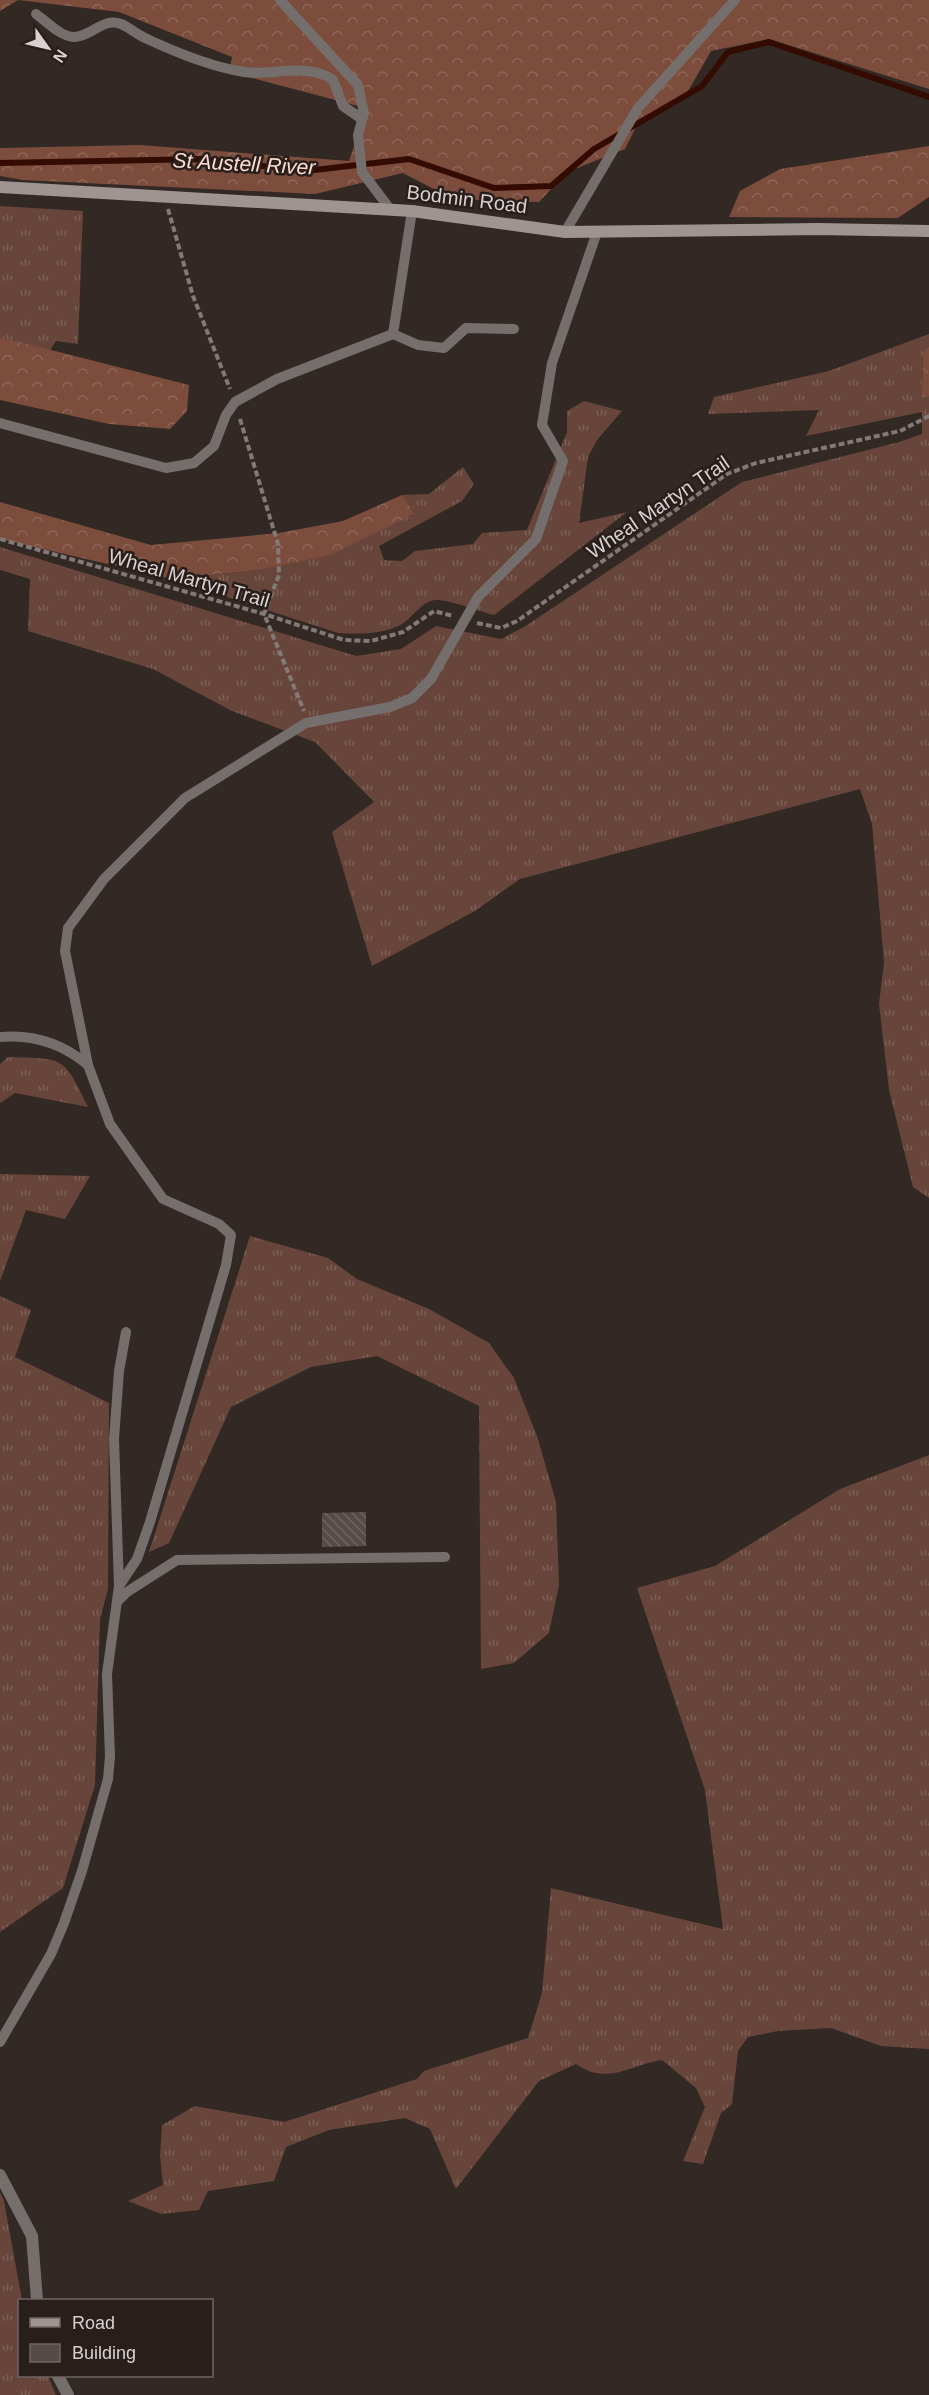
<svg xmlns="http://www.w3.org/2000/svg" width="929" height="2395" font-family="Arial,sans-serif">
<defs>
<pattern id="grass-tufts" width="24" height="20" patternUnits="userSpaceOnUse" patternTransform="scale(1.5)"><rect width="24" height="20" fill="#68453a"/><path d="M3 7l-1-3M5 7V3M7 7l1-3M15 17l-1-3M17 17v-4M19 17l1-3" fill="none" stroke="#7d5f55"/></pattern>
<pattern id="forest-crowns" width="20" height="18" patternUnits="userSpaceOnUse" patternTransform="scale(1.5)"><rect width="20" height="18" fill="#7c4d3d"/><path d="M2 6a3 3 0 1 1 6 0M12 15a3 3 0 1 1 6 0" fill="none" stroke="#8e6658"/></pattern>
<pattern id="building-back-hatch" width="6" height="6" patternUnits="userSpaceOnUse" patternTransform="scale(1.5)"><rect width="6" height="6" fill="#564b47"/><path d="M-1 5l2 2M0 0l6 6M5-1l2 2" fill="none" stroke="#6e6460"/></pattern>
</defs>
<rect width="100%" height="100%" fill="#322824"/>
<g fill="url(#grass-tufts)">
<polygon points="0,206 83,211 78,344 56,341 50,350 0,337"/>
<polygon points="929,334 929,346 923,352 922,396 929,396 929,1198 913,1187 889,1090 879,1004 884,962 872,824 860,789 520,879 475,911 372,966 332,832 374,802 315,742 232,711 153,669 28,631 30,579 0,570 0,547 356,656 401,649 436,626 501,639 524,627 742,482 899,442 922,434 922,412 806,436 819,410 708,414 714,397 829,371"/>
<path d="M584,401L622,411L597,440L588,457L579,523L627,512L494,615C479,611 450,600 436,600C422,601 412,618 402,624C382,635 359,634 338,633L172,579L258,570L413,515L402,495L429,494L463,467L474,484L462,501L379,546L384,560L402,561L415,551L473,544L482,533L527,530L567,432V411Z"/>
<path d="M8,1057C64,1059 63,1055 88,1107L15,1093L0,1103V1064Z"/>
<polygon points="0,1174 90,1176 65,1219 26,1210 0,1281"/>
<polygon points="250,1236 328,1258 357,1279 429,1309 489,1343 514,1378 538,1439 556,1502 559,1585 549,1633 514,1663 481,1669 479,1406 377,1356 311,1367 231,1407 169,1543 149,1552"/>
<polygon points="0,1296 31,1310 15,1357 109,1403 108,1589 100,1619 95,1785 63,1888 0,1932"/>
<path d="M929,1455V2049L881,2046L831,2028L778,2031L748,2037L738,2051L732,2104L721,2113L703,2164L683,2161L705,2107L696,2088L662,2060C630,2065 607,2086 576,2064L539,2081L456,2189L430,2129L405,2118L329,2130L286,2147L274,2181L208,2191L199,2210L161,2214L128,2201L163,2185L160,2156L162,2125L195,2106L284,2122L417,2079L424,2071L528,2038L542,1993L551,1888L723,1929L705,1790L637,1588L715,1566L840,1489Z"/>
<polygon points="0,2192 4,2201 22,2300 20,2300 20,2376 48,2376 56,2395 0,2395"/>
</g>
<g fill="url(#forest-crowns)">
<polygon points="0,0 929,0 929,89 769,39 711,51 687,93 639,121 625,149 567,172 539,202 453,199 403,173 315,194 23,180 0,176 0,148 140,145 349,161 360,129 358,106 229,72 232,57 119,12 18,0 0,11"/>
<polygon points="929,146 929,197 898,218 729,217 740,191 780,169"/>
<polygon points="0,337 189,385 187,411 170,429 109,424 0,400"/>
<polygon points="929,346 929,396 922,397 923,352"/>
<polygon points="402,495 414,514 330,555 258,570 172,579 0,539 0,502 151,545 279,533 343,521"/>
</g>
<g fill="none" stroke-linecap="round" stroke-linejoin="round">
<polyline stroke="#340b00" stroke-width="6" points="0,163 202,159 306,171 409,159 494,188 551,186 594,149 702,86 728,52 769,42 929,97"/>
</g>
<polygon fill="url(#building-back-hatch)" points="366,1512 366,1546 322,1547 322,1513"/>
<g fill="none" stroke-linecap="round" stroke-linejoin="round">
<g stroke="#837a77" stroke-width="4" stroke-dasharray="6 3" stroke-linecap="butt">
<polyline points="168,209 193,296 230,389"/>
<polyline points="240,419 278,544 279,575 264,614 304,711"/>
<polyline points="0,539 264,614 344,640 371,641 403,632 434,611 453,616"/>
<polyline points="477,623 501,628 517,621 727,474 756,463 900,431 929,416"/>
</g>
<g stroke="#746f6d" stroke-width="10">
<polyline points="280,0 358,85 364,113 358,135 362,172 390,209"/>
<path d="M36,14C46,21 61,37 74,37C91,37 103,17 121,24C129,27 136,34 145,38C175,52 211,67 244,72C271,76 310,62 333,80L343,106L362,119"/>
<polyline points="565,232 638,108 735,0"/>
<polyline points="393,334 418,345 444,348 466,328 514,329"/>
<polyline points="0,423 166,468 194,463 214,446 226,415 235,402 277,379 393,334 412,211"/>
<path d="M0,1037C34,1034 62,1043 88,1065"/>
<polyline points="119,1586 137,1559 150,1522 226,1265 231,1235 219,1224 163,1199 110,1124 88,1065 65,951 68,928 104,879 185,798 306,723 390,707 412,698 431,679 478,597 536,539 563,461 542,425 552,363 597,232"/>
<polyline points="117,1602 127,1592 177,1560 445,1557"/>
<polyline points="0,2042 51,1954 64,1923 82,1871 108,1779 110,1756 107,1674 119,1586 114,1439 119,1371 126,1332"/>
</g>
<g stroke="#746f6d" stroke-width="12">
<polyline points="0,2175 32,2236 37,2300"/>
<polyline points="58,2376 68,2395"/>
</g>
<polyline stroke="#9e9592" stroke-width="12" points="0,187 412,211 565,232 818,229 929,231"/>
</g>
<g text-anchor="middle" stroke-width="5" stroke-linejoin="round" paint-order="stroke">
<g font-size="20" fill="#d8d1cf" stroke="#281e1b">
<text transform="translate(467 199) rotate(7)" y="7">Bodmin Road</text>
<text transform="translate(658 507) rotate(-34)" y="7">Wheal Martyn Trail</text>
<text transform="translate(189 578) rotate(16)" y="7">Wheal Martyn Trail</text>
</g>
<g font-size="21" font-style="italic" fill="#fddcd1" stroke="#281e1b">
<text transform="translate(244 164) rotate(3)" y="7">St Austell River</text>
</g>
</g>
<rect x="18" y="2299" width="195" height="78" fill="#281e1b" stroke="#6e6663" stroke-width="1.5"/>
<rect x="30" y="2318" width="30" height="9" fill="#9e9592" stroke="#6e6663" stroke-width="1.5"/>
<text x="72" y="2329" font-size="18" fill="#d8d1cf">Road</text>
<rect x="30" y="2344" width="30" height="18" fill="#564b47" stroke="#6e6663" stroke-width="1.5"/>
<text x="72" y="2359" font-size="18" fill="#d8d1cf">Building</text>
<g transform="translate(48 48) rotate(124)" stroke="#281e1b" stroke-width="4.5" paint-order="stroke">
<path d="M0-4.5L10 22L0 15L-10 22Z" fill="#d8d1cf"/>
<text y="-9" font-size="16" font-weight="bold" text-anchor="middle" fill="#d8d1cf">N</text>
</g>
</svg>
